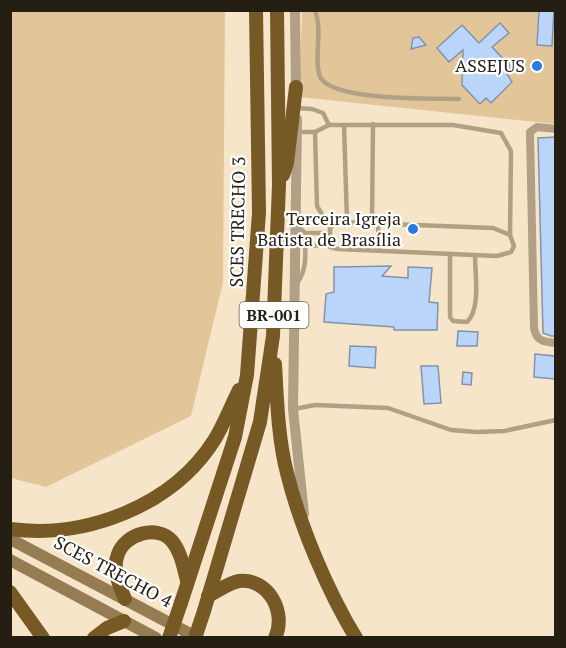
<svg xmlns="http://www.w3.org/2000/svg" width="566" height="648" font-family="'PT Serif',serif">
<rect width="100%" height="100%" fill="#f7e5c9"/>
<g fill="#e2c699">
<polygon points="11,10 225,11 223,282 191,416 46,487 11,478"/>
<polygon points="302,11 555,11 555,124 299,97"/>
</g>
<g fill="#bbd4f9" stroke="#8293ac" stroke-width="1.5">
<polygon points="539,10 554,10 552,46 537,45"/>
<polygon points="500,23 509,33 492,47 511,67 506,72 512,82 491,103 486,98 480,104 462,85 463,50 449,62 437,48 462,25 479,43"/>
<polygon points="419,37 426,45 411,49 413,38"/>
<polygon points="555,137 555,336 551,336 543,333 538,138"/>
<polygon points="391,266 382,276 408,278 408,267 432,268 429,302 438,303 437,330 394,330 394,327 324,322 326,294 334,292 334,267"/>
<polygon points="458,331 478,332 477,346 457,346"/>
<polygon points="350,346 376,347 375,368 349,366"/>
<polygon points="535,354 555,356 555,379 534,377"/>
<polygon points="421,366 438,366 441,403 424,404"/>
<polygon points="463,372 472,373 471,385 462,384"/>
</g>
<g fill="none" stroke-linecap="round" stroke-linejoin="round">
<g stroke="#b1a085" stroke-width="4.5">
<path d="M315,10C323,32 314,53 319,74C325,102 434,98 459,99"/>
<polyline points="297,108 312,109 323,113 329,125 453,125 501,133 511,151 510,235"/>
<polyline points="344,125 347,222"/>
<polyline points="297,132 315,132 329,125"/>
<polyline points="315,132 317,206 324,218 334,224"/>
<polygon points="338,222 493,228 510,235 514,246 511,252 497,256 338,249 330,247 330,228"/>
<polyline points="372,223 373,124"/>
<polyline points="378,223 379,250"/>
<polyline points="305,233 329,233"/>
<polyline points="305,246 329,245"/>
<path d="M450,255V317L453,321L467,322C481,309 475,274 475,256"/>
<path d="M297,283C308,269 305,250 305,233L297,225"/>
<polyline points="294,409 315,405 388,408 451,430 477,432 504,431 556,420"/>
</g>
<path stroke="#b1a085" stroke-width="8" d="M556,129L537,127L530,132L534,328C536,341 544,342 556,343"/>
<g stroke="#b1a085" stroke-width="10">
<polyline points="295,10 296,94"/>
<polyline points="297,119 293,409 304,514"/>
</g>
<g stroke="#967c53" stroke-width="12">
<polyline points="10,539 198,638"/>
<polyline points="10,560 156,638"/>
</g>
<g stroke="#765924" stroke-width="14">
<polyline points="283,175 287,163 296,87"/>
<path d="M275,364C277,400 278,438 287,473C300,526 328,592 356,638"/>
<path d="M10,529C86,539 173,506 215,439C224,424 231,406 239,390"/>
<polyline points="10,592 43,638"/>
<path d="M208,596C218,591 228,583 239,581C269,578 287,613 275,638"/>
<path d="M125,599C119,585 112,569 118,554C125,534 157,524 172,541C181,552 183,566 187,580"/>
<polyline points="181,603 235,437 247,375 259,213 256,10"/>
<polyline points="204,611 260,422 273,336 279,185 277,10"/>
<polyline points="94,638 107,628 124,621"/>
</g>
<g stroke="#765924" stroke-width="14">
<polyline points="169,638 181,603"/>
<polyline points="195,638 204,611"/>
</g>
</g>
<g fill="#2a79e5" stroke="#fff" stroke-width="2">
<circle cx="537" cy="66" r="6"/>
<circle cx="413" cy="229" r="6"/>
</g>
<g text-anchor="middle" stroke-width="4.5" stroke-linejoin="round" paint-order="stroke">
<rect fill="#fff" stroke="#66625a" stroke-width="1.5" x="239.5" y="302" width="69" height="26" rx="4.5"/>
<g font-size="16" font-weight="bold" fill="#241e13">
<text x="274" y="321">BR-001</text>
</g>
<g font-size="18" fill="#241e13" stroke="#fff" text-anchor="end">
<text x="525" y="72">ASSEJUS</text>
<text x="401" y="225">Terceira Igreja<tspan x="401" dy="21">Batista de Brasília</tspan></text>
</g>
<g font-size="18" fill="#241e13" stroke="#fff">
<text transform="translate(238 222) rotate(-89)" y="6">SCES TRECHO 3</text>
<text transform="translate(113 572) rotate(28)" y="6">SCES TRECHO 4</text>
</g>
</g>
<rect width="566" height="648" fill="none" stroke="#241e13" stroke-width="24"/>
</svg>
